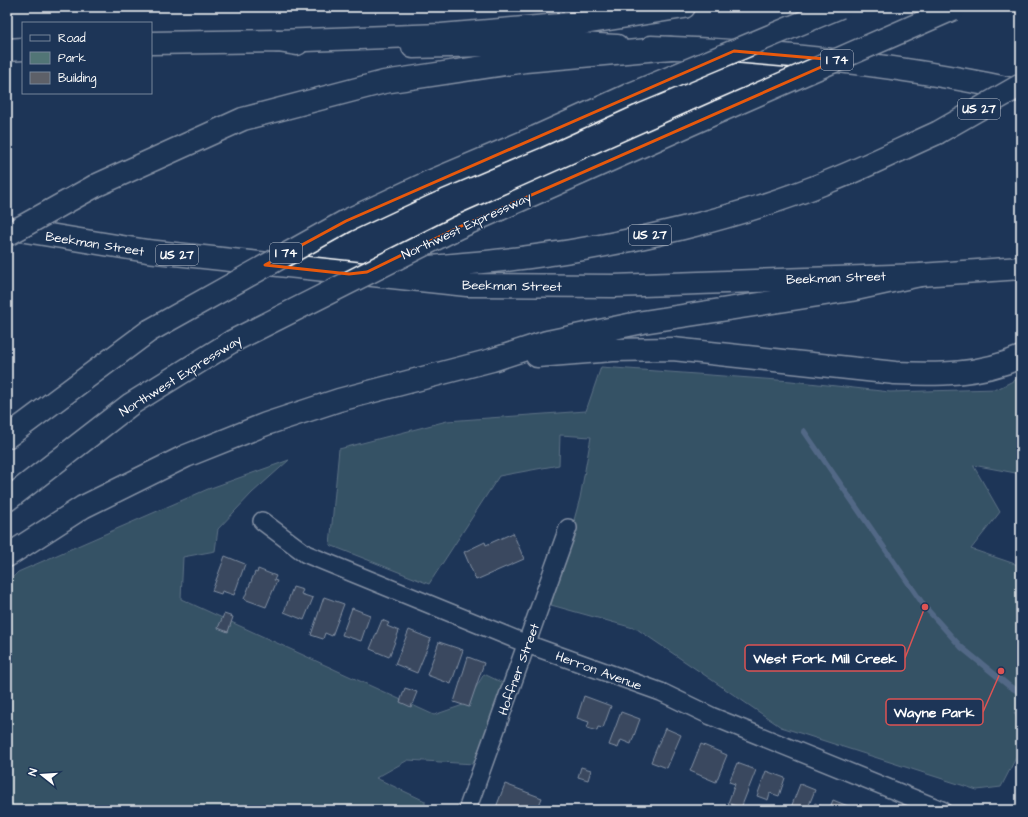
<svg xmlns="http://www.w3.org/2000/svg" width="1028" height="817" font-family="'Architects Daughter',sans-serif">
<rect width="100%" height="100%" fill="#1d3557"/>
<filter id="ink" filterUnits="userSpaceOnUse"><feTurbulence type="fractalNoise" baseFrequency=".025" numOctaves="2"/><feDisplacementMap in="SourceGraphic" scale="8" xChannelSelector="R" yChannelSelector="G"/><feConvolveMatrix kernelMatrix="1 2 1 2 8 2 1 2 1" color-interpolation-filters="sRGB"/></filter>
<g filter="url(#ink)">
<g fill="#527576" stroke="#a8baba">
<polygon points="601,367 791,381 890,392 997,389 1021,377 1021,474 973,465 1000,512 971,549 1021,566 1021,625 1019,627 1021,630 1021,714 1014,712 1021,727 1021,748 1001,787 977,790 781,727 637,629 551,605 580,498 591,437 560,435 559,465 499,476 429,584 330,545 339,449 447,421 586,411"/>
<polygon points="289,460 252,493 218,529 215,551 183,557 181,599 434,715 466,704 484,674 503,683 474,764 408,760 376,778 425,801 425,810 7,810 7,583 18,572 208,489"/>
</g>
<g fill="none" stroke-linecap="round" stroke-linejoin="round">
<polyline stroke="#93a7be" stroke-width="5.5" points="804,431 925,607 961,647 1009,686 1021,693"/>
</g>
<g fill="#5d6068" stroke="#fff">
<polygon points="513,533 524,559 476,580 464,552 485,542 486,545"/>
<polygon points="225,556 245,564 234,595 222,591 221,594 212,591"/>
<polygon points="258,569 276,576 274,580 277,581 266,607 244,599 255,572 257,573"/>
<polygon points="293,587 303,590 301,594 313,598 304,620 284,612"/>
<polygon points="324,597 344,604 332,636 325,633 323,639 311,635"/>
<polygon points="352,608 370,615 361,641 342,635"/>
<polygon points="224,614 233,617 228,632 218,628"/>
<polygon points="382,620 389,623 387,626 399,631 389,657 370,649"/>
<polygon points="409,630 431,639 417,673 395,664"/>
<polygon points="439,642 463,650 451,684 427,675"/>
<polygon points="468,657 484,663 469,707 454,702"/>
<polygon points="405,688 417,692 411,707 400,702"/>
<polygon points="584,696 611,706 603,728 598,727 597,731 587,728 589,722 577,718"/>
<polygon points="621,712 640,719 631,744 621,740 618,748 609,745"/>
<polygon points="665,728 681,735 667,768 651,762"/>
<polygon points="701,744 727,755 716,782 690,771"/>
<polygon points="737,763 756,770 741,808 728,803 735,784 729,782"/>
<polygon points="581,767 591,770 588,780 578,777"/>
<polygon points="766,771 785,778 779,796 770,793 768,800 757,796"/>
<polygon points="505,784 542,798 537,810 495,810"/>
<polygon points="800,784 815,790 807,810 790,810"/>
<polygon points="833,800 848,806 846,810 829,810"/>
<polygon points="815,803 823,807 822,810 811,810"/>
</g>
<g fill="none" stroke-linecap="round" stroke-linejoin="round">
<defs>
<g id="minor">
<polyline points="262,521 306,554 527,644 661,692 711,716 942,810"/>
<polyline points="467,810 568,528"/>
</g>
<g id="primary">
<polyline points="151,43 278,41 297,44"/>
<polyline points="413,47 559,43 617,46"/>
<path d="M651,47C776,51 899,65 1021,91"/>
<polyline points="7,50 23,49"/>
<polyline points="7,228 147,251 467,285 614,286 920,275 1021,268"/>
</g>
<g id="motorway">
<polyline points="278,41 441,35 584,23 684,7"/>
<polyline points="427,183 536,137 631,94"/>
<polyline points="95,186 243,119 384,82 525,61 671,48"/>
<polyline points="500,209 720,111"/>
<path d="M370,272C423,267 476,264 529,257C626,245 739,218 830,181C866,167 901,149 937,133"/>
<path d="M537,356L613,350L673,349L895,373C938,375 980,375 1021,357"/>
<polyline points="7,437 149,331"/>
<polyline points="7,500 131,404 231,342"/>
<polyline points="7,556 83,507 186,456 266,424 339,400 492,360 547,342 643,322 851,290 920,275"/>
</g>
</defs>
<use href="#minor" stroke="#fff" stroke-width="20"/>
<use href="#primary" stroke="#fff" stroke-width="25"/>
<use href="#motorway" stroke="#fff" stroke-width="25"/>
<use href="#minor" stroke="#1d3557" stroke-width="17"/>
<use href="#primary" stroke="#1d3557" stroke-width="22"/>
<use href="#motorway" stroke="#1d3557" stroke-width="22"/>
<defs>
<g id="motorway-bridge">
<polyline points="631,94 840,7"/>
<polyline points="720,111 953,9"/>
<polyline points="937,133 1021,85"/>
<polyline points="7,235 95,186"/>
<polyline points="149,331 346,221 427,183"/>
<polyline points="231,342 457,228 500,209"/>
</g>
</defs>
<use href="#motorway-bridge" stroke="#fff" stroke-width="25" stroke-linecap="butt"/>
<use href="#motorway-bridge" stroke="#1d3557" stroke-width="22"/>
</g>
</g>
<path d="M0 0H1028V817H0ZM734,51L837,60L457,228L367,272L349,274L265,265L346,221Z" fill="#1d3557" fill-opacity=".55" fill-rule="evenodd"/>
<path fill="none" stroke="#e8590c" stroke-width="3" stroke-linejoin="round" d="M734,51L837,60L457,228L367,272L349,274L265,265L346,221Z"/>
<g text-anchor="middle" stroke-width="3" stroke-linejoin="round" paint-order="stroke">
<g fill="#1d3557" stroke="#bbc2cd" stroke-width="1">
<rect x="821" y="50" width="32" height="20" rx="3"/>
<rect x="958" y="99" width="42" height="20" rx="3"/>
<rect x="629" y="225" width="42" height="20" rx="3"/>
<rect x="270" y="243" width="32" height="20" rx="3"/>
<rect x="156" y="245" width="42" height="20" rx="3"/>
</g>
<g font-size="12" font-weight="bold" fill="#fff">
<text x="837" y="64">I 74</text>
<text x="979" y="113">US 27</text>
<text x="650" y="239">US 27</text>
<text x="286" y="257">I 74</text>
<text x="177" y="259">US 27</text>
</g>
<g font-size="13" fill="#fff" stroke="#1d3557">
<text transform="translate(466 225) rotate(-25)" y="5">Northwest Expressway</text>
<text transform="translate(95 243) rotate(9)" y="5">Beekman Street</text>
<text transform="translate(836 277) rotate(-2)" y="5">Beekman Street</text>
<text transform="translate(512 285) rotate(1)" y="5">Beekman Street</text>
<text transform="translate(180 375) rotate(-32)" y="5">Northwest Expressway</text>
<text transform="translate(518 669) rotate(-70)" y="5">Hoffner Street</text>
<text transform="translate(599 670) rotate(20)" y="5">Herron Avenue</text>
</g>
</g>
<path fill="none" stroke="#de5353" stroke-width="1.5" d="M925 607L905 658M1001 671L983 712"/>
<g fill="#de5353" stroke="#1d3557" stroke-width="1.5">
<circle cx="925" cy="607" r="4"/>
<circle cx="1001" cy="671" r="4"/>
</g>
<g fill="#1d3557" stroke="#de5353" stroke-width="1.5">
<rect x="745" y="645" width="160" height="26" rx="4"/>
<rect x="886" y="699" width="97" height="26" rx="4"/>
</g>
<g font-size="14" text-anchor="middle" font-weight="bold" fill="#fff">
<text x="825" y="663">West Fork Mill Creek</text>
<text x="934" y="717">Wayne Park</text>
</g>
<rect width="1028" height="817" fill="none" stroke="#1d3557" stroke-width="24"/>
<rect x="12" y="12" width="1004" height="793" fill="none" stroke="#fff" stroke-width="1.5" filter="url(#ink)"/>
<rect x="22" y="22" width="130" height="72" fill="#1d3557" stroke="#77869a"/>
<rect x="30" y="35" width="20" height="6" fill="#1d3557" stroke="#77869a"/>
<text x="58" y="42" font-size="12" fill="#ffffff">Road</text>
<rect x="30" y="52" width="20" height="12" fill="#527576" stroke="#77869a"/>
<text x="58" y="62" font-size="12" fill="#ffffff">Park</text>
<rect x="30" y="72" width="20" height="12" fill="#5d6068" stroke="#77869a"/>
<text x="58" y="82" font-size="12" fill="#ffffff">Building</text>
<g transform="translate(42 775) rotate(287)" stroke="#1d3557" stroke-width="3" paint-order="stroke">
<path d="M0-3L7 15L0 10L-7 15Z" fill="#ffffff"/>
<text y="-6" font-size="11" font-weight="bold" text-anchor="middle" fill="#ffffff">N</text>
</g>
</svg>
